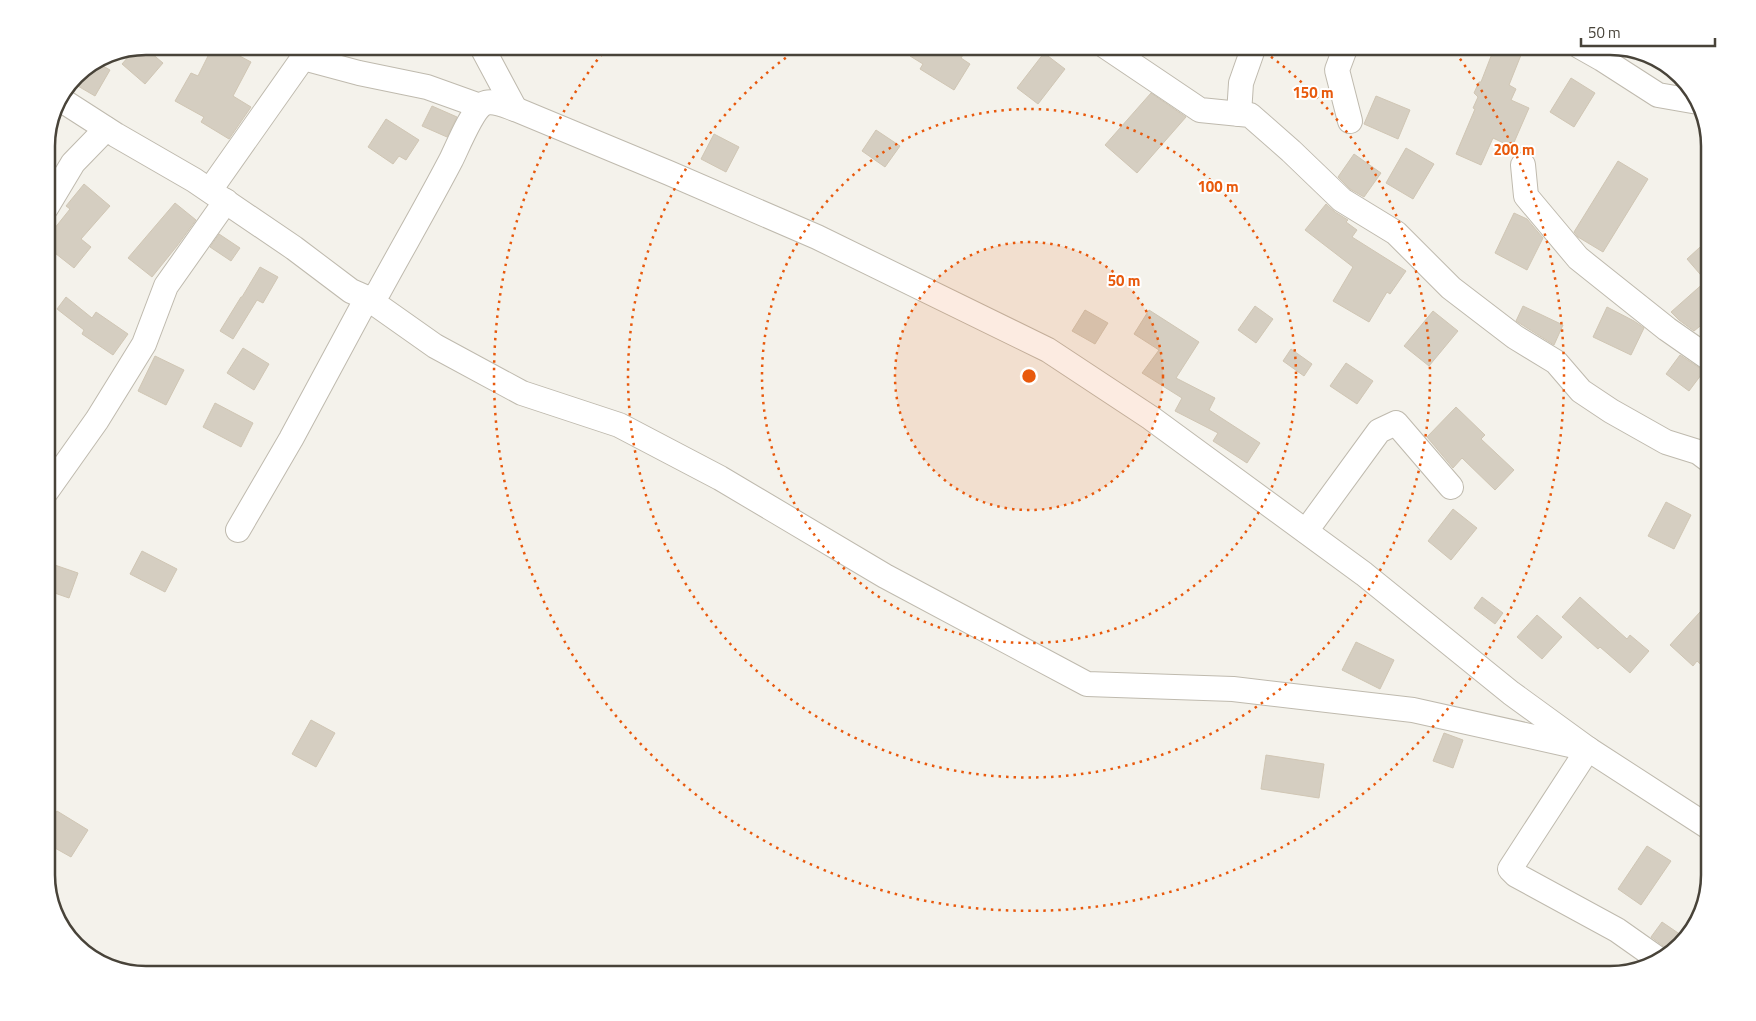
<svg xmlns="http://www.w3.org/2000/svg" width="1756" height="1021" font-family="'Titillium Web',sans-serif">
<rect width="100%" height="100%" fill="#f4f2eb"/>
<g fill="#d5cec1" stroke="#d0c6b4">
<polygon points="213,46 221,46 251,62 233,96 251,107 229,139 201,122 204,117 175,101 191,73 198,76"/>
<polygon points="916,46 969,46 961,58 970,64 954,90 920,69 923,64 910,56"/>
<polygon points="1495,46 1521,55 1509,85 1516,89 1511,100 1529,108 1512,147 1493,138 1481,165 1456,154 1475,109 1473,108 1478,97 1474,93 1479,82 1481,82"/>
<polygon points="144,47 163,63 145,84 122,64 136,48"/>
<polygon points="1044,53 1065,69 1038,104 1017,88"/>
<polygon points="96,62 110,70 95,96 71,82 76,75"/>
<polygon points="1571,78 1595,93 1574,127 1550,112"/>
<polygon points="1151,93 1186,117 1137,173 1105,145"/>
<polygon points="1376,96 1410,110 1398,139 1364,124"/>
<polygon points="432,106 457,117 447,137 422,126"/>
<polygon points="386,119 419,140 406,160 399,156 393,164 368,147"/>
<polygon points="876,130 900,146 885,167 862,151"/>
<polygon points="714,134 739,147 726,172 701,159"/>
<polygon points="1406,148 1434,164 1413,199 1386,183"/>
<polygon points="1354,154 1381,173 1364,197 1350,189 1338,177"/>
<polygon points="1618,161 1648,179 1603,252 1578,237 1574,232"/>
<polygon points="84,184 110,206 81,239 91,247 74,268 46,246 46,239 70,209 66,206"/>
<polygon points="175,203 196,220 177,246 152,277 128,258"/>
<polygon points="1326,204 1335,212 1348,220 1346,222 1357,230 1352,237 1406,271 1390,294 1387,292 1369,322 1333,301 1353,267 1305,230"/>
<polygon points="1514,213 1527,219 1543,238 1527,270 1495,253"/>
<polygon points="219,234 240,248 231,261 210,247"/>
<polygon points="1710,238 1710,318 1694,331 1679,320 1671,312 1706,281 1687,259"/>
<polygon points="260,267 278,277 263,303 257,300 233,339 220,331 241,297 242,297"/>
<polygon points="66,297 92,318 96,312 128,334 113,355 82,334 84,330 57,309"/>
<polygon points="1255,306 1273,319 1256,343 1238,330"/>
<polygon points="1523,306 1563,325 1554,345 1516,321"/>
<polygon points="1607,307 1634,321 1644,328 1631,355 1593,337"/>
<polygon points="1085,310 1108,323 1095,344 1072,331"/>
<polygon points="1149,310 1199,342 1176,378 1215,398 1209,410 1260,443 1247,463 1213,441 1218,433 1175,411 1182,398 1142,373 1159,350 1134,334"/>
<polygon points="1433,311 1458,331 1429,366 1404,346"/>
<polygon points="243,348 269,364 254,390 227,373"/>
<polygon points="1291,349 1312,364 1304,376 1283,361"/>
<polygon points="1680,355 1704,371 1689,391 1666,374"/>
<polygon points="155,356 184,370 166,405 138,391"/>
<polygon points="1346,363 1373,381 1357,404 1330,386"/>
<polygon points="215,403 253,423 241,447 203,427"/>
<polygon points="1456,407 1485,435 1481,439 1514,470 1495,490 1462,458 1453,468 1427,437"/>
<polygon points="1666,502 1691,515 1674,549 1648,536"/>
<polygon points="1453,509 1477,528 1451,560 1428,541"/>
<polygon points="142,551 177,569 165,592 130,574"/>
<polygon points="46,562 78,573 69,598 46,590"/>
<polygon points="1482,597 1503,613 1495,624 1474,608"/>
<polygon points="1580,597 1627,639 1630,635 1649,651 1630,673 1600,647 1598,649 1562,617"/>
<polygon points="1710,601 1710,673 1697,661 1693,666 1670,645"/>
<polygon points="1537,615 1562,637 1542,659 1517,637"/>
<polygon points="1356,642 1394,660 1380,689 1342,670"/>
<polygon points="311,720 335,733 316,767 292,754"/>
<polygon points="1444,733 1463,740 1453,768 1433,761"/>
<polygon points="1266,755 1324,764 1319,798 1261,789"/>
<polygon points="57,811 88,830 71,857 46,843 46,828"/>
<polygon points="1647,846 1671,861 1641,905 1618,889"/>
<polygon points="1662,922 1684,937 1670,951 1651,937"/>
</g>
<g fill="none" stroke-linecap="round" stroke-linejoin="round">
<defs>
<g id="minor">
<polyline points="487,46 484,51 515,109"/>
<polyline points="1105,46 1200,110 1250,115 1291,151 1342,200 1396,233 1451,288 1515,337 1556,362 1581,391 1611,411 1666,442 1698,452 1710,461"/>
<polyline points="1346,46 1337,70 1350,121"/>
<polyline points="1579,46 1602,59 1658,95 1698,102"/>
<polyline points="303,58 359,73 427,87 480,106"/>
<path d="M60,99L116,135L194,180L294,248L351,291L367,298H373L379,291C403,247 428,204 451,160C457,148 472,111 483,104C492,99 506,106 515,109L669,173L817,237L1048,350L1151,418L1364,574L1511,693L1588,749L1710,828"/>
<polyline points="1239,114 1241,83 1254,46"/>
<polyline points="1523,165 1526,196 1578,258 1667,329 1710,359"/>
<polyline points="210,190 303,58 307,46"/>
<polyline points="46,208 73,163 106,129"/>
<polyline points="46,492 97,420 144,344 166,286 226,201"/>
<polyline points="238,530 291,439 367,298 435,346 522,393 619,425 720,478 885,576 1087,684 1233,689 1413,710 1588,749 1510,869 1516,875 1617,930 1661,961"/>
<polyline points="1306,531 1379,431 1396,423 1451,487"/>
</g>
</defs>
<use href="#minor" stroke="#bfbaae" stroke-width="26"/>
<use href="#minor" stroke="#fff" stroke-width="24"/>
</g>
<circle cx="1029" cy="376" r="134" fill="#e8590c" fill-opacity=".12"/>
<g fill="none" stroke="#e8590c" stroke-width="2.5" stroke-dasharray="2.5 5">
<circle cx="1029" cy="376" r="134"/>
<circle cx="1029" cy="376" r="267"/>
<path d="M1259 48A401 401 0 1 1 799 48"/>
<path d="M1451 47A535 535 0 1 1 607 47"/>
</g>
<path d="M0 0H1756V1021H0ZM146 55H1610A91 91 0 0 1 1701 146V875A91 91 0 0 1 1610 966H146A91 91 0 0 1 55 875V146A91 91 0 0 1 146 55Z" fill="#fff" fill-rule="evenodd"/>
<path fill="none" stroke="#484339" stroke-width="2.5" d="M146 55H1610A91 91 0 0 1 1701 146V875A91 91 0 0 1 1610 966H146A91 91 0 0 1 55 875V146A91 91 0 0 1 146 55Z"/>
<circle cx="1029" cy="376" r="8" fill="#e8590c" stroke="#fff" stroke-width="2.5"/>
<g font-size="15" text-anchor="middle" font-weight="bold" fill="#e8590c" stroke="#fff" stroke-width="4" stroke-linejoin="round" paint-order="stroke">
<text x="1313" y="98">150 m</text>
<text x="1514" y="155">200 m</text>
<text x="1218" y="192">100 m</text>
<text x="1124" y="286">50 m</text>
</g>
<path d="M1581 38v8h134v-8" fill="none" stroke="#484339" stroke-width="2.5"/>
<text x="1588" y="38" font-size="15" fill="#484339" stroke="#ffffff" stroke-width="4" paint-order="stroke">50 m</text>
</svg>
